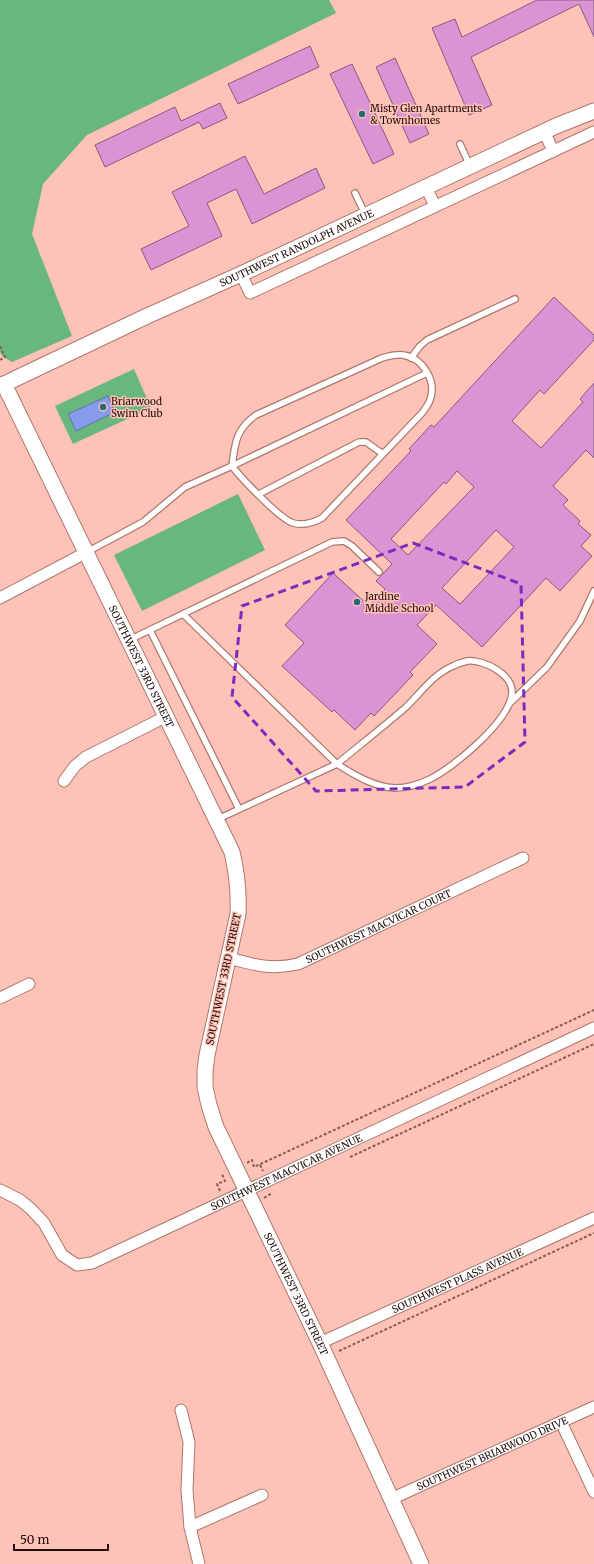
<svg xmlns="http://www.w3.org/2000/svg" width="594" height="1564" font-family="Merriweather,serif">
<rect width="100%" height="100%" fill="#ffc2b7"/>
<g fill="#68b77c">
<polygon points="0,0 329,0 336,13 87,135 43,184 32,234 72,336 12,362 2,356 0,352"/>
<polygon points="134,369 151,408 73,444 55,406"/>
<polygon points="238,494 265,550 142,611 114,555"/>
</g>
<polygon fill="#859cec" stroke="#6771a8" points="108,396 115,412 76,431 68,414"/>
<g fill="#db93d3" stroke="#835c7e" fill-rule="evenodd">
<polygon points="537,0 594,0 594,37 579,4 471,57 492,105 469,115 432,28 455,19 462,37"/>
<polygon points="310,46 319,67 238,104 228,84"/>
<polygon points="395,58 429,134 410,143 376,67"/>
<polygon points="352,64 394,154 373,164 330,74"/>
<polygon points="220,103 227,118 203,129 199,122 105,167 95,145 175,107 181,121"/>
<polygon points="245,156 264,194 316,168 325,188 252,224 236,189 207,203 222,236 151,270 141,249 189,226 172,192"/>
<path d="M554,297L594,335V340L544,394L540,390L512,421L541,448L583,402L580,399L594,383V458L586,450L553,486L568,500L563,505L580,521L578,524L591,535L581,546L592,556L560,591L546,578L482,647L436,605L417,625L437,644L410,672L413,675L374,716L371,713L355,730L334,710L332,712L282,666L304,643L285,625L333,573L369,606L385,589L376,581L392,564L346,520L411,451L409,449L431,425L434,427ZM457,471L474,487L408,555L391,539L444,482L446,484ZM496,530L514,547L460,604L442,588Z"/>
</g>
<g fill="none" stroke-linecap="round" stroke-linejoin="round">
<defs>
<g id="lane">
<polyline points="460,144 470,166"/>
<polyline points="355,193 365,214"/>
<polyline points="411,358 420,346 427,340 515,299"/>
<polyline points="259,494 359,442 366,442 383,454"/>
<path d="M87,552L143,522L185,487L232,466C235,443 236,429 256,415L382,358C389,356 396,354 403,355C423,358 437,381 430,400C429,404 425,409 422,413L322,518C313,523 304,526 293,523C280,519 241,478 232,466L427,373"/>
<path d="M183,614L337,764C360,745 383,727 405,708C421,693 432,675 453,666C457,664 463,662 467,661C483,659 513,674 512,693C510,721 454,767 430,779C420,784 406,788 395,788C374,787 354,775 337,764L218,819"/>
<polyline points="150,630 239,809"/>
<polyline points="129,640 332,542 344,541 352,546 379,572"/>
<polyline points="510,703 547,667 580,621 594,591"/>
</g>
<g id="street">
<polyline points="544,131 553,151"/>
<polyline points="426,187 435,206"/>
<polyline points="241,274 250,293 594,132"/>
<polyline points="0,598 85,553"/>
<polyline points="64,781 75,766 86,757 165,717"/>
<path id="s1" d="M229,958C254,965 271,970 298,964L523,858"/>
<polyline points="0,998 29,984"/>
<path id="s2" d="M0,1190L20,1200L31,1209L44,1223L62,1255L77,1265L92,1263L594,1028"/>
<path id="s3" d="M320,1343L594,1218"/>
<polyline points="181,1410 189,1442 187,1490 190,1527 199,1564"/>
<polyline points="561,1422 594,1492"/>
<path id="s4" d="M391,1499L594,1407"/>
<polyline points="190,1527 262,1495"/>
</g>
<g id="secondary">
<path id="s5" d="M4,384L232,852C237,873 239,893 238,914L207,1055L205,1071V1087L209,1105L216,1127L320,1343L421,1564"/>
<path id="s6" d="M0,386L145,317L241,274L556,126L594,111"/>
</g>
</defs>
<use href="#lane" stroke="#ae776d" stroke-width="8"/>
<use href="#street" stroke="#ae776d" stroke-width="13"/>
<use href="#secondary" stroke="#ae776d" stroke-width="17"/>
<g stroke="#855e57" stroke-width="2" stroke-dasharray="3 2" stroke-linecap="butt">
<polyline points="0,346 5,357 0,360"/>
<polyline points="350,1157 594,1044"/>
<polyline points="247,1163 252,1160 254,1167 594,1010"/>
<polyline points="260,1165 263,1171"/>
<polyline points="220,1191 217,1184 225,1181 222,1174 223,1174"/>
<polyline points="264,1198 272,1193"/>
<polyline points="339,1351 594,1233"/>
</g>
<use href="#lane" stroke="#fff" stroke-width="5.5"/>
<use href="#street" stroke="#fff" stroke-width="11"/>
<use href="#secondary" stroke="#fff" stroke-width="15"/>
</g>
<path fill="none" stroke="#7b2cbf" stroke-width="3" stroke-dasharray="8 5" stroke-linejoin="round" d="M413,543L521,584L525,742L465,787L316,791L232,697L242,606Z"/>
<g fill="#226b77" stroke="#ffc2b7" stroke-width="1.5">
<circle cx="362" cy="114" r="4"/>
<circle cx="103" cy="407" r="4"/>
<circle cx="357" cy="602" r="4"/>
</g>
<g text-anchor="middle" stroke-width="3" stroke-linejoin="round" paint-order="stroke">
<g font-size="10" fill="#200c09" stroke="#ffc2b7" text-anchor="start">
<text x="370" y="112">Misty Glen Apartments<tspan x="370" dy="12">&amp; Townhomes</tspan></text>
<text x="111" y="405">Briarwood<tspan x="111" dy="12">Swim Club</tspan></text>
<text x="365" y="600">Jardine<tspan x="365" dy="12">Middle School</tspan></text>
</g>
<g font-size="10" fill="#200c09" stroke="#ffc2b7">
<text dy="4" stroke="none"><textPath href="#s6" startOffset="327">SOUTHWEST RANDOLPH AVENUE</textPath></text>
<text dy="4" stroke="none"><textPath href="#s5" startOffset="314">SOUTHWEST 33RD STREET</textPath></text>
<text dy="4" stroke="none"><textPath href="#s1" startOffset="159">SOUTHWEST MACVICAR COURT</textPath></text>
<text transform="translate(223 979) rotate(-78)" y="4">SOUTHWEST 33RD STREET</text>
<text dy="4" stroke="none"><textPath href="#s2" startOffset="340">SOUTHWEST MACVICAR AVENUE</textPath></text>
<text dy="4" stroke="none"><textPath href="#s3" startOffset="151">SOUTHWEST PLASS AVENUE</textPath></text>
<text dy="4" stroke="none"><textPath href="#s5" startOffset="986">SOUTHWEST 33RD STREET</textPath></text>
<text dy="4" stroke="none"><textPath href="#s4" startOffset="111">SOUTHWEST BRIARWOOD DRIVE</textPath></text>
</g>
</g>
<path d="M14 1544v6h94v-6" fill="none" stroke="#200c09" stroke-width="2"/>
<text x="20" y="1544" font-size="12" fill="#200c09" stroke="#ffc2b7" stroke-width="3" paint-order="stroke">50 m</text>
</svg>
